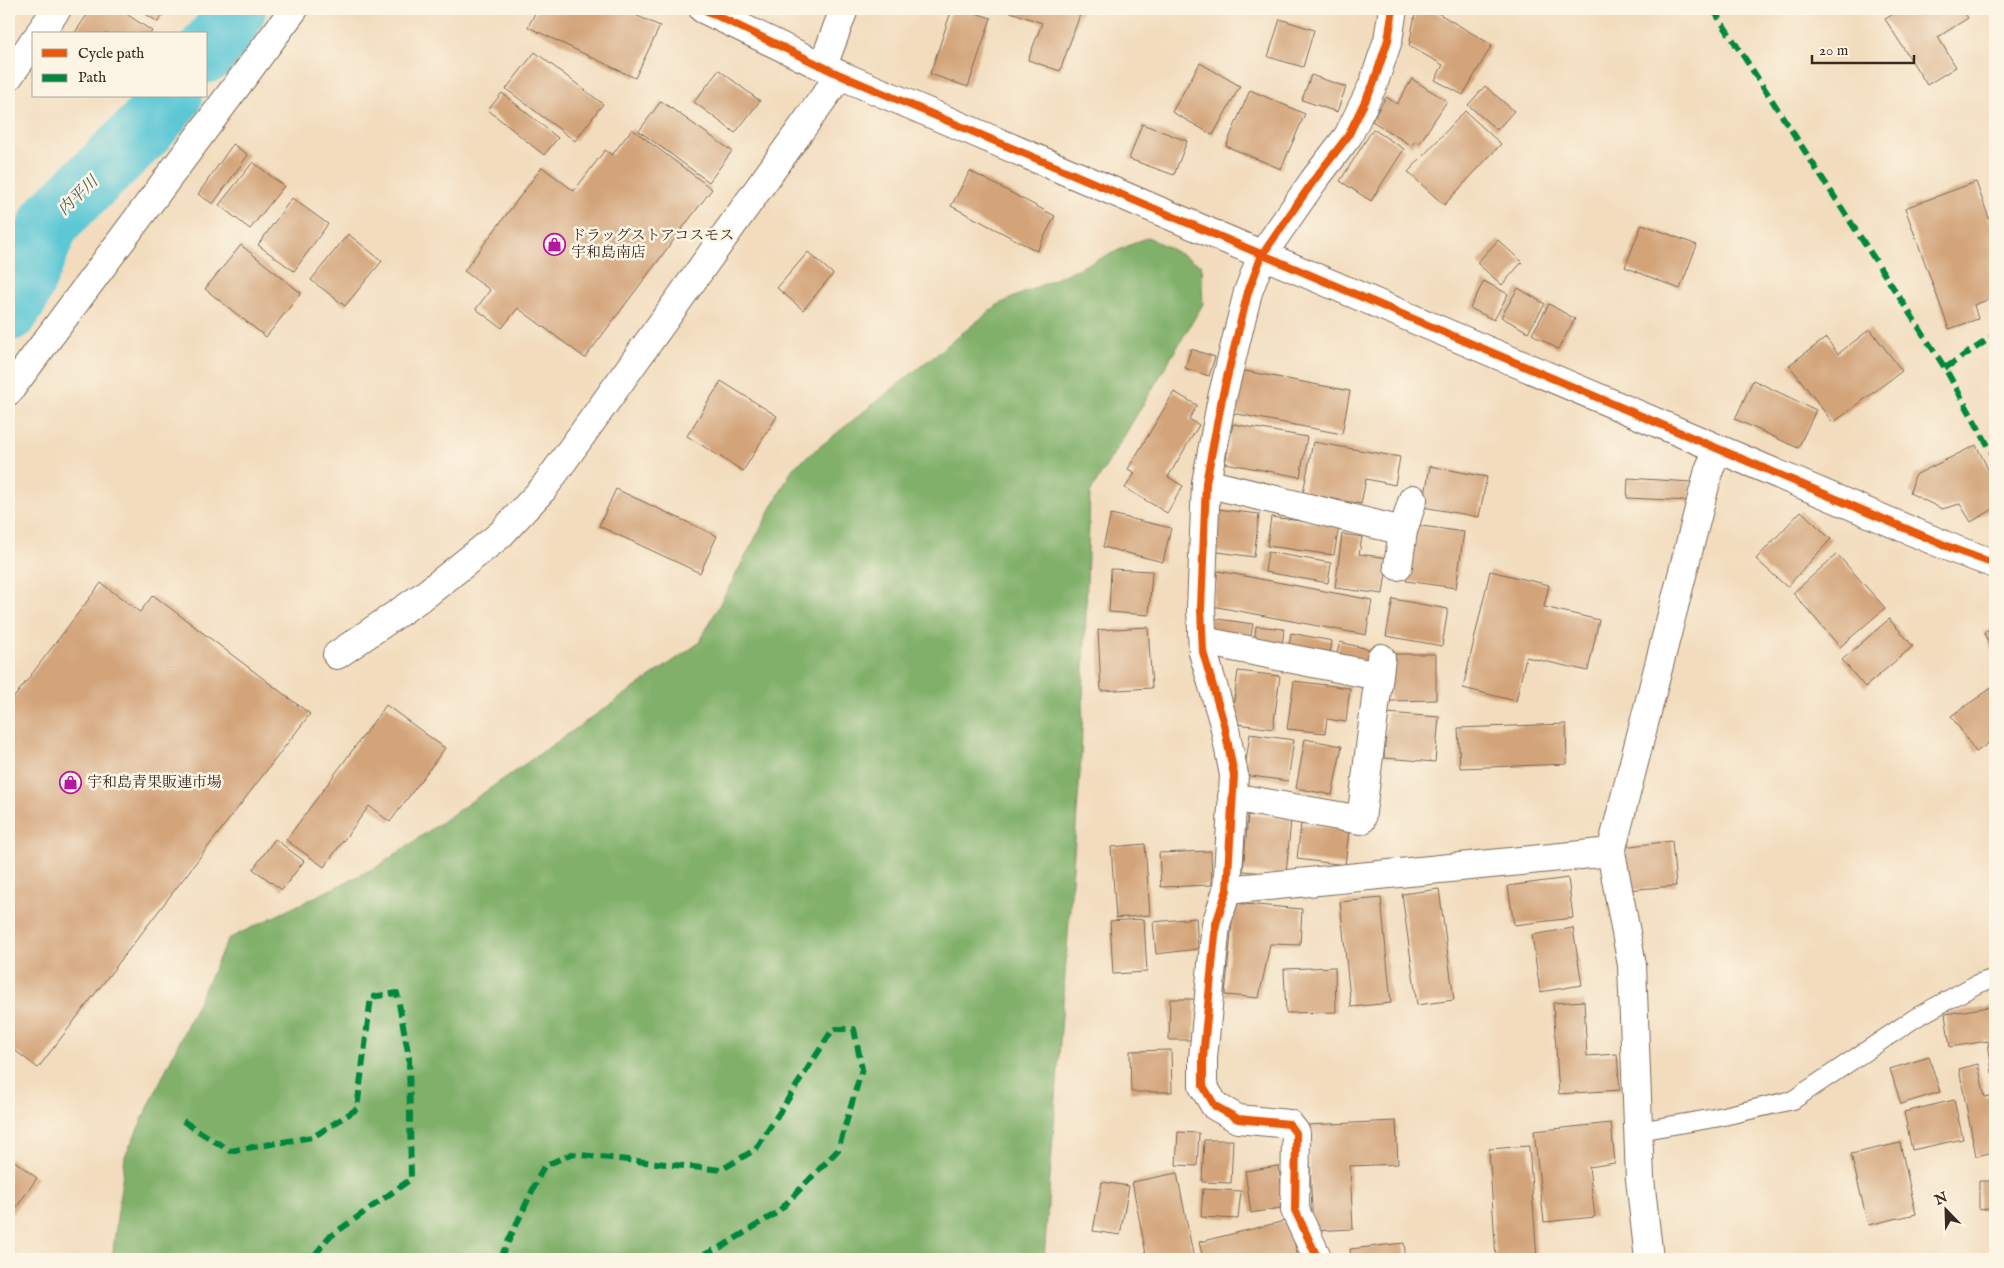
<svg xmlns="http://www.w3.org/2000/svg" width="2004" height="1268" font-family="'IM FELL English','Noto Serif JP',serif">
<rect width="100%" height="100%" fill="#fcf5e5"/>
<filter id="ink" filterUnits="userSpaceOnUse"><feTurbulence type="fractalNoise" baseFrequency=".02" numOctaves="2"/><feDisplacementMap in="SourceGraphic" scale="10" xChannelSelector="R" yChannelSelector="G"/><feConvolveMatrix kernelMatrix="1 2 1 2 8 2 1 2 1" color-interpolation-filters="sRGB"/></filter>
<filter id="wash" filterUnits="userSpaceOnUse"><feTurbulence type="fractalNoise" baseFrequency=".0096" numOctaves="4" result="noise"/><feDisplacementMap in="SourceGraphic" scale="20" xChannelSelector="R" yChannelSelector="G"/><feGaussianBlur stdDeviation="1.12" result="paint"/><feColorMatrix in="noise" values="0 0 0 0 0 0 0 0 0 0 0 0 0 0 0 0 0 1.4 0 .05"/><feComposite in="paint" operator="in"/></filter>
<g filter="url(#wash)">
<rect width="100%" height="100%" fill="#f2dcbd"/>
<polygon fill="#81b06a" stroke="#5e6d44" points="1148,237 1201,265 1203,304 1090,493 1081,759 1044,1259 112,1259 125,1156 228,939 377,867 699,643 793,468 999,304"/>
<g fill="none" stroke-linecap="round" stroke-linejoin="round">
<g stroke="#5bc7d5" stroke-width="61">
<polyline points="206,53 223,32 236,9"/>
<polyline points="9,311 18,297 51,220 145,129 172,96"/>
</g>
</g>
<g id="blocks">
<g fill="#d3a47a">
<polygon points="91,9 119,9 152,31 150,34 74,34"/>
<polygon points="138,9 167,9 158,22"/>
<polygon points="537,9 622,9 660,26 635,78 528,27"/>
<polygon points="952,9 963,9 991,18 968,87 930,74"/>
<polygon points="1002,9 1082,9 1060,71 1028,60 1042,23"/>
<polygon points="1416,9 1431,9 1492,45 1463,95 1435,80 1443,65 1409,46"/>
<polygon points="1902,9 1962,9 1968,18 1938,37 1956,67 1927,85 1885,19"/>
<polygon points="1280,19 1314,30 1303,67 1268,57"/>
<polygon points="535,52 603,104 575,141 506,89"/>
<polygon points="1200,63 1240,86 1213,135 1172,112"/>
<polygon points="719,70 760,101 735,133 694,102"/>
<polygon points="1311,75 1346,87 1337,112 1302,100"/>
<polygon points="1412,79 1447,101 1419,144 1415,141 1412,146 1372,121 1386,97 1397,104"/>
<polygon points="1485,86 1514,111 1497,130 1468,105"/>
<polygon points="1250,90 1305,114 1281,169 1226,146"/>
<polygon points="502,93 558,138 544,155 488,110"/>
<polygon points="661,101 732,151 709,182 639,131"/>
<polygon points="1465,111 1501,144 1444,205 1408,172"/>
<polygon points="1142,124 1187,141 1174,175 1129,159"/>
<polygon points="632,129 712,189 585,358 518,308 502,328 476,309 490,290 464,271 542,167 574,191 605,150 612,155"/>
<polygon points="1373,129 1404,149 1371,201 1340,181"/>
<polygon points="233,144 248,155 213,204 198,194"/>
<polygon points="253,162 284,186 250,229 219,205"/>
<polygon points="970,171 1055,216 1037,251 951,206"/>
<polygon points="1976,182 1995,235 1995,297 1974,305 1978,319 1949,329 1905,208"/>
<polygon points="292,198 328,224 294,271 258,245"/>
<polygon points="1642,224 1697,245 1680,289 1625,267"/>
<polygon points="348,234 382,261 345,306 311,280"/>
<polygon points="1498,240 1522,262 1502,285 1477,263"/>
<polygon points="241,245 301,293 266,337 205,289"/>
<polygon points="808,252 833,274 803,310 777,288"/>
<polygon points="1484,281 1508,294 1494,320 1470,308"/>
<polygon points="1518,288 1545,304 1528,332 1501,317"/>
<polygon points="1549,304 1575,319 1558,349 1532,334"/>
<polygon points="1870,329 1902,371 1833,423 1789,365 1826,338 1838,354"/>
<polygon points="1191,349 1215,357 1209,376 1185,368"/>
<polygon points="1240,370 1350,391 1342,434 1232,413"/>
<polygon points="1753,380 1816,410 1798,448 1735,419"/>
<polygon points="721,381 777,416 743,471 687,436"/>
<polygon points="1174,392 1197,405 1189,419 1199,425 1168,477 1183,486 1167,513 1125,488 1135,473 1128,469"/>
<polygon points="1233,424 1307,437 1300,477 1225,463"/>
<polygon points="1313,442 1400,457 1395,485 1366,479 1361,504 1303,493"/>
<polygon points="1976,445 1995,483 1995,508 1971,522 1960,504 1942,509 1910,493 1915,475"/>
<polygon points="1430,466 1487,477 1479,517 1423,507"/>
<polygon points="1628,478 1691,482 1690,501 1627,498"/>
<polygon points="616,489 717,536 700,573 599,526"/>
<polygon points="1217,509 1259,514 1254,557 1211,551"/>
<polygon points="1801,511 1831,539 1787,587 1756,559"/>
<polygon points="1111,514 1171,528 1163,562 1103,547"/>
<polygon points="1271,517 1339,526 1334,555 1267,546"/>
<polygon points="1415,525 1464,532 1456,588 1406,581"/>
<polygon points="1342,534 1362,537 1359,554 1388,558 1383,594 1335,588"/>
<polygon points="1268,552 1331,563 1328,583 1265,572"/>
<polygon points="1837,554 1885,608 1840,647 1793,593"/>
<polygon points="1111,569 1152,571 1149,615 1109,612"/>
<polygon points="1218,571 1372,600 1366,635 1212,606"/>
<polygon points="1490,571 1549,585 1544,607 1599,620 1588,671 1526,657 1516,701 1463,688"/>
<polygon points="101,583 140,612 153,595 310,714 38,1068 9,1046 9,704"/>
<polygon points="1393,599 1448,609 1442,646 1386,636"/>
<polygon points="1211,618 1253,624 1250,641 1209,636"/>
<polygon points="1889,619 1913,646 1865,687 1842,660"/>
<polygon points="1256,626 1284,629 1282,647 1254,644"/>
<polygon points="1148,627 1152,688 1101,691 1098,630"/>
<polygon points="1995,627 1995,660 1984,632"/>
<polygon points="1291,633 1332,641 1329,660 1288,653"/>
<polygon points="1340,642 1372,650 1368,669 1335,661"/>
<polygon points="1389,654 1436,654 1436,700 1390,701"/>
<polygon points="1238,671 1280,676 1273,729 1231,723"/>
<polygon points="1294,681 1350,688 1346,722 1327,719 1325,733 1287,729"/>
<polygon points="1993,687 1995,690 1995,739 1976,752 1951,716"/>
<polygon points="386,705 445,748 390,822 369,806 324,867 286,840"/>
<polygon points="1387,713 1439,717 1435,762 1384,758"/>
<polygon points="1566,724 1567,764 1460,768 1458,728"/>
<polygon points="1250,734 1294,740 1288,781 1244,775"/>
<polygon points="1305,739 1342,746 1332,795 1296,788"/>
<polygon points="1248,815 1291,819 1286,875 1243,871"/>
<polygon points="1301,824 1349,830 1345,865 1297,859"/>
<polygon points="275,839 304,861 282,890 253,869"/>
<polygon points="1672,841 1676,886 1626,890 1622,847"/>
<polygon points="1145,844 1150,915 1116,918 1111,847"/>
<polygon points="1211,851 1212,885 1161,887 1159,853"/>
<polygon points="1568,878 1573,918 1514,925 1508,886"/>
<polygon points="1439,889 1454,1000 1417,1005 1402,894"/>
<polygon points="1381,898 1391,1003 1351,1007 1340,902"/>
<polygon points="1234,903 1302,909 1300,945 1270,944 1259,998 1225,995"/>
<polygon points="1196,918 1198,949 1156,954 1153,922"/>
<polygon points="1144,919 1147,972 1113,974 1110,921"/>
<polygon points="1573,928 1582,985 1540,992 1532,935"/>
<polygon points="1335,967 1336,1012 1286,1013 1284,969"/>
<polygon points="1170,999 1195,999 1194,1040 1169,1040"/>
<polygon points="1584,1001 1587,1056 1617,1054 1620,1090 1559,1094 1553,1003"/>
<polygon points="1995,1006 1995,1073 1992,1073 1988,1041 1950,1047 1945,1014"/>
<polygon points="1171,1050 1172,1092 1131,1092 1130,1051"/>
<polygon points="1929,1057 1940,1092 1901,1104 1890,1069"/>
<polygon points="1978,1064 1985,1097 1995,1095 1995,1152 1976,1156 1959,1069"/>
<polygon points="1954,1100 1963,1139 1912,1150 1904,1112"/>
<polygon points="1396,1121 1398,1164 1350,1166 1353,1229 1313,1231 1308,1125"/>
<polygon points="1611,1123 1615,1163 1589,1167 1595,1217 1544,1222 1534,1131"/>
<polygon points="1178,1132 1199,1133 1197,1166 1176,1165"/>
<polygon points="1204,1140 1233,1140 1231,1183 1202,1182"/>
<polygon points="1900,1143 1916,1214 1868,1225 1851,1154"/>
<polygon points="1529,1146 1537,1259 1496,1259 1489,1149"/>
<polygon points="9,1157 37,1178 9,1218"/>
<polygon points="1278,1166 1286,1207 1251,1213 1245,1171"/>
<polygon points="1177,1173 1194,1259 1147,1259 1132,1182"/>
<polygon points="1979,1181 1995,1181 1995,1208 1979,1210"/>
<polygon points="1102,1182 1129,1186 1120,1235 1093,1231"/>
<polygon points="1203,1189 1241,1191 1238,1219 1201,1217"/>
<polygon points="1289,1220 1298,1257 1288,1259 1203,1259 1199,1242"/>
<polygon points="1404,1243 1406,1259 1351,1259 1350,1249"/>
</g>
</g>
</g>
<g filter="url(#ink)">
<use href="#blocks" fill-opacity="0" stroke="#7b6856" stroke-width="1"/>
<g fill="none" stroke-linecap="round" stroke-linejoin="round">
<defs>
<polyline id="lane" points="1638,1131 1715,1118 1793,1100 1915,1018 1977,984 1995,978"/>
<g id="street">
<polyline points="39,34 57,9"/>
<polyline points="823,66 844,9"/>
<polyline points="9,76 34,41"/>
<polyline points="1206,483 1403,531"/>
<polyline points="1398,566 1403,531 1413,499"/>
<polyline points="1203,641 1378,676"/>
<polyline points="337,655 426,594 500,535 543,489 840,75"/>
<polyline points="1232,797 1361,820 1381,658"/>
<polyline points="1227,890 1611,852"/>
<polyline points="1318,1259 1295,1210 1296,1133 1289,1124 1238,1119 1215,1106 1203,1086 1203,1058 1216,924 1227,890 1234,775 1224,724 1203,652 1201,609 1206,483 1222,398 1248,292 1262,255 1314,180 1348,136 1373,85 1388,40 1393,9"/>
<polyline points="1649,1259 1640,1179 1632,965 1611,852 1709,470 1718,449"/>
</g>
<g id="secondary">
<polyline points="703,9 840,75 1956,550 1995,564"/>
<polyline points="9,391 294,9"/>
</g>
</defs>
<use href="#lane" stroke="#7b6856" stroke-width="20"/>
<use href="#street" stroke="#7b6856" stroke-width="30"/>
<use href="#secondary" stroke="#7b6856" stroke-width="30"/>
<use href="#lane" stroke="#fff" stroke-width="18"/>
<use href="#street" stroke="#fff" stroke-width="28"/>
<use href="#secondary" stroke="#fff" stroke-width="28"/>
<g stroke="#00873e" stroke-width="6" stroke-dasharray="12 6" stroke-linecap="butt">
<polyline points="1713,9 1945,368 1995,458"/>
<polyline points="1945,368 1995,335"/>
<polyline points="183,1121 230,1151 313,1137 357,1109 371,997 397,993 409,1057 411,1179 328,1238 312,1259"/>
<polyline points="500,1259 544,1166 572,1154 721,1170 756,1149 833,1029 854,1029 862,1069 838,1150 778,1212 723,1246 695,1259"/>
</g>
<defs>
<g id="cycleway">
<polyline points="703,9 840,75 1956,550 1995,564"/>
<polyline points="1318,1259 1295,1210 1296,1133 1289,1124 1238,1119 1215,1106 1203,1086 1203,1058 1216,924 1227,890 1234,775 1224,724 1203,652 1201,609 1206,483 1222,398 1248,292 1262,255 1314,180 1348,136 1373,85 1388,40 1393,9"/>
</g>
</defs>
<use href="#cycleway" stroke="#fcf5e5" stroke-width="11"/>
<use href="#cycleway" stroke="#e8590c" stroke-width="8"/>
</g>
</g>
<defs>
<symbol id="shop-ring" viewBox="-11 -11 22 22"><circle r="9.5" fill="#fcf5e5" stroke="#b5179e" stroke-width="1.5"/><path d="M-5-2.5h2.3a2.7 3.5 0 0 1 5.4 0H5L5.5 6h-11ZM-1.5-2.5h3a1.5 2.3 0 0 0-3 0Z" fill="#b5179e"/></symbol>
</defs>
<g fill-rule="evenodd">
<use href="#shop-ring" x="542" y="232" width="25" height="25"/>
<use href="#shop-ring" x="58" y="770" width="25" height="25"/>
</g>
<g text-anchor="middle" stroke-width="5" stroke-linejoin="round" paint-order="stroke">
<g font-size="15" fill="#3b2a1e" stroke="#fcf5e5" text-anchor="start">
<text x="571" y="240">ドラッグストアコスモス<tspan x="571" dy="17">宇和島南店</tspan></text>
<text x="87" y="787">宇和島青果販連市場</text>
</g>
<g font-size="16" font-style="italic" fill="#455955" stroke="#fcf5e5">
<text transform="translate(77 195) rotate(-44)" y="6">内平川</text>
</g>
</g>
<rect width="2004" height="1268" fill="none" stroke="#fcf5e5" stroke-width="30"/>
<rect x="32" y="32" width="175" height="65" fill="#fcf5e5" stroke="#afa495"/>
<rect x="42" y="49" width="25" height="8" fill="#e8590c" stroke="#afa495"/>
<text x="78" y="58" font-size="15" fill="#3b2a1e">Cycle path</text>
<rect x="42" y="74" width="25" height="8" fill="#00873e" stroke="#afa495"/>
<text x="78" y="82" font-size="15" fill="#3b2a1e">Path</text>
<g transform="translate(1946 1210) rotate(337)" stroke="#fcf5e5" stroke-width="4" paint-order="stroke">
<path d="M0-4L9 19L0 12L-9 19Z" fill="#3b2a1e"/>
<text y="-8" font-size="14" font-weight="bold" text-anchor="middle" fill="#3b2a1e">N</text>
</g>
<path d="M1812 55v8h102v-8" fill="none" stroke="#3b2a1e" stroke-width="2.5"/>
<text x="1819" y="55" font-size="15" fill="#3b2a1e" stroke="#fcf5e5" stroke-width="4" paint-order="stroke">20 m</text>
</svg>
